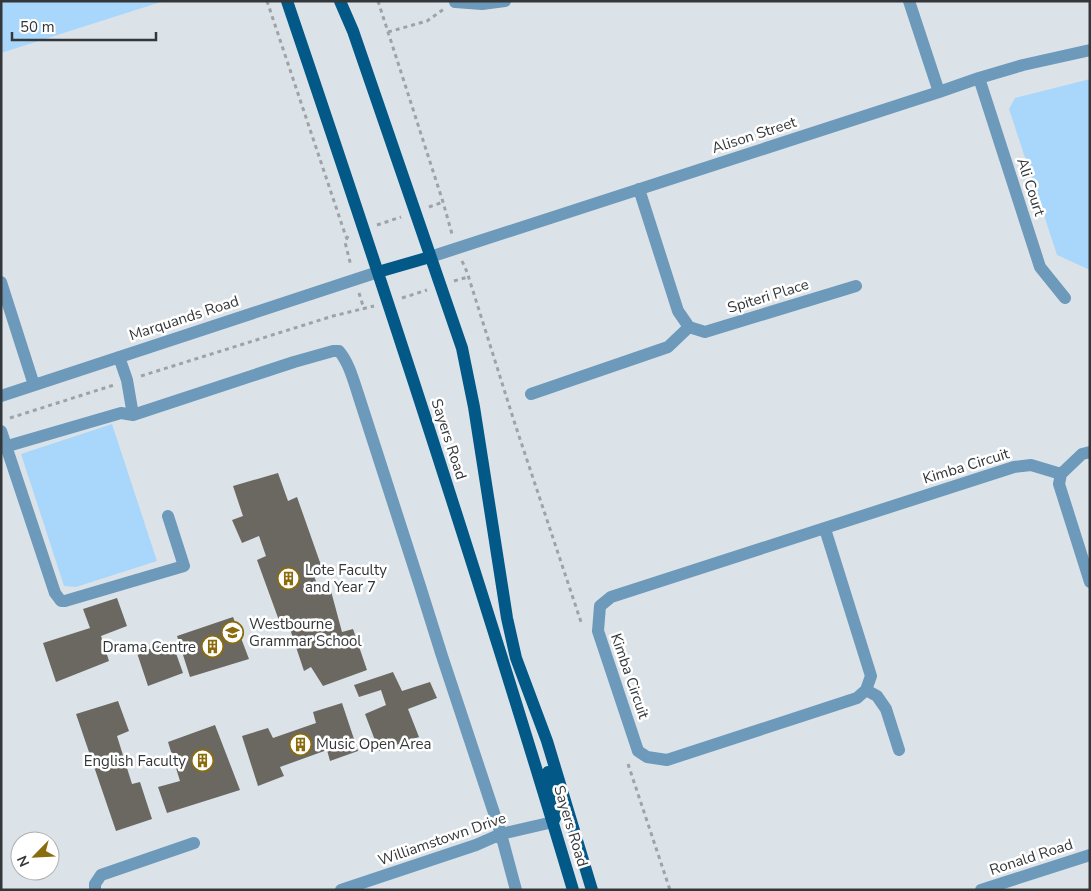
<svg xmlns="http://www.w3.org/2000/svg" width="1091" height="891" font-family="'Nunito Sans',sans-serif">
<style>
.green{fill:#a9d7fb}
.building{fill:#6b6861}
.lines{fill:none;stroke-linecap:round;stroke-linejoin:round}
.path{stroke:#9da3a7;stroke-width:3;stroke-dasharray:4 4;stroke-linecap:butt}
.minor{stroke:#6d99ba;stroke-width:12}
.major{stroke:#025887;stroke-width:12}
.labels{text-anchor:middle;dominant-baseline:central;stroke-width:5;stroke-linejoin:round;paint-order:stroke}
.street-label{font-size:15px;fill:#343739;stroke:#fff}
.poi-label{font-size:15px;fill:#343739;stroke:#fff;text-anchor:start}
</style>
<rect width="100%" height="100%" fill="#dce3e8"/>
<path class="green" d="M1,1H164L1,53Z
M1090,79V270L1057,255L1009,109L1015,98Z
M112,424L157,561L76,587L64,586L21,454Z"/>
<path class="building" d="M278,473L288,501L297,497L322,568L312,570L318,587L331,591L342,632L353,629L367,670L323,686L311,667L304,671L288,623L281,626L257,560L266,556L259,536L242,543L232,520L243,516L233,486Z
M117,598L127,626L101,636L109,661L56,682L43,643L90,628L83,609Z
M233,617L249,659L190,677L177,636Z
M172,642L183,673L148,686L137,653Z
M393,672L402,691L430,682L437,698L408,709L419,737L379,751L365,714L386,705L381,690L359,697L354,685Z
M118,701L129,731L117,736L132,784L140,782L152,819L116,831L76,714Z
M342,703L358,751L330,761L327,750L280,767L284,776L258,786L242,736L268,728L273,738L316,723L313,712Z
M215,725L240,790L167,813L158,787L180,781L168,742Z"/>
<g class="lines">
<path class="path" d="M267,1L346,237
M378,1L443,202L452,234
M388,32L427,21L444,9
M429,207L443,202
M377,225L401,217
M348,236L345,242L351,266
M462,261L467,272L514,421L582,625
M454,281L468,277
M359,293L364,309
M402,298L427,290
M141,376L333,316L374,306
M10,418L114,385
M628,764L670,890"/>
<path class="minor" d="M909,1L939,92
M455,2L482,4L505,1
M979,78L1040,267L1065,298
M639,189L678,311L689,327L705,332L856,286
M430,257L939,92L979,78L1023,65L1090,50
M1,282L34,385
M119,357L127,380L133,415
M531,394L668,347L689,327
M1,396L378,272
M1,431L55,593L61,601H65L184,566L168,516
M1,448L121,413L133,415L294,362L333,351H339C349,363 353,379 358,394L420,586L442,656L501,834L516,890
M1090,452L1082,454L1061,474L1059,484L1090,582
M825,529L871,676L866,690L857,698L667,760L647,757L638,751L598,631L600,606L611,597L1014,467L1031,465L1061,474
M866,690L877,696L886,709L899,750
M95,890V884L101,875L194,843
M341,890L476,845L501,834L553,822
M981,890L1090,855"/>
<path class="major" d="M287,1C387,296 484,592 573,890
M340,1L353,31L462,348L474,407L507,618L516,658L547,741L592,890
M378,272L430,257
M548,772L559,809L553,822"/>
</g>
<defs>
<symbol id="building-ring" viewBox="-11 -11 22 22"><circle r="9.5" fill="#fff" stroke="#8b6c0d" stroke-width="1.5"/><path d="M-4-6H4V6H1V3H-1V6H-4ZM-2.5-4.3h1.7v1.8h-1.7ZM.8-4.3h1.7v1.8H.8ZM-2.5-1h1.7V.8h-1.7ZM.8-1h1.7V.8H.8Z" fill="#8b6c0d"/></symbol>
<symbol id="school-ring" viewBox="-11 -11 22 22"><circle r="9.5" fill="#fff" stroke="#8b6c0d" stroke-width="1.5"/><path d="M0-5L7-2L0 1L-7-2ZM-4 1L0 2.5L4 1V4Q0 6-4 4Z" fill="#8b6c0d"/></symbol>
</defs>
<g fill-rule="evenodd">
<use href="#building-ring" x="276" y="566" width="25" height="25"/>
<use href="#school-ring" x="220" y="620" width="25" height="25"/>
<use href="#building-ring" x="200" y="634" width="25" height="25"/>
<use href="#building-ring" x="288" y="732" width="25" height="25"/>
<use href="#building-ring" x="190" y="748" width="25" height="25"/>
</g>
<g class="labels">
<g class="street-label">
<text transform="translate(754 135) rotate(-18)">Alison Street</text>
<text transform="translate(1031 187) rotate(72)">Ali Court</text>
<text transform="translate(768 296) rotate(-17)">Spiteri Place</text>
<text transform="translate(184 318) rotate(-18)">Marquands Road</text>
<text transform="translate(449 439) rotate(72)">Sayers Road</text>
<text transform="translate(966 466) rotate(-17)">Kimba Circuit</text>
<text transform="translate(630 676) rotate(71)">Kimba Circuit</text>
<text transform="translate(571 826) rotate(73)">Sayers Road</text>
<text transform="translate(442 839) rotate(-19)">Williamstown Drive</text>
<text transform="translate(1031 857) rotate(-18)">Ronald Road</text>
</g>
<g class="poi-label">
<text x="305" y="570">Lote Faculty<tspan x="305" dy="17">and Year 7</tspan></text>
<text x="249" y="624">Westbourne<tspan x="249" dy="17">Grammar School</tspan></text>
<text x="196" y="647" text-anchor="end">Drama Centre</text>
<text x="316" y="744">Music Open Area</text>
<text x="186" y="761" text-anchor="end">English Faculty</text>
</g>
</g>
<rect width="1091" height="891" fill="none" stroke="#343739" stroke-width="5"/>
<g transform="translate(35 856) rotate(246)"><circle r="24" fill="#ffffff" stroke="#aeafb0"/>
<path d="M0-4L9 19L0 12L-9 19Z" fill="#8b6c0d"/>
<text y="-8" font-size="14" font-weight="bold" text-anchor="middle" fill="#343739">N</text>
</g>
<path d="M12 32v8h144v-8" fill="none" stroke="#343739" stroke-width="2.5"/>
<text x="20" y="32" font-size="15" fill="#343739" stroke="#ffffff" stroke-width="4" paint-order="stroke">50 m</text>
</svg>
